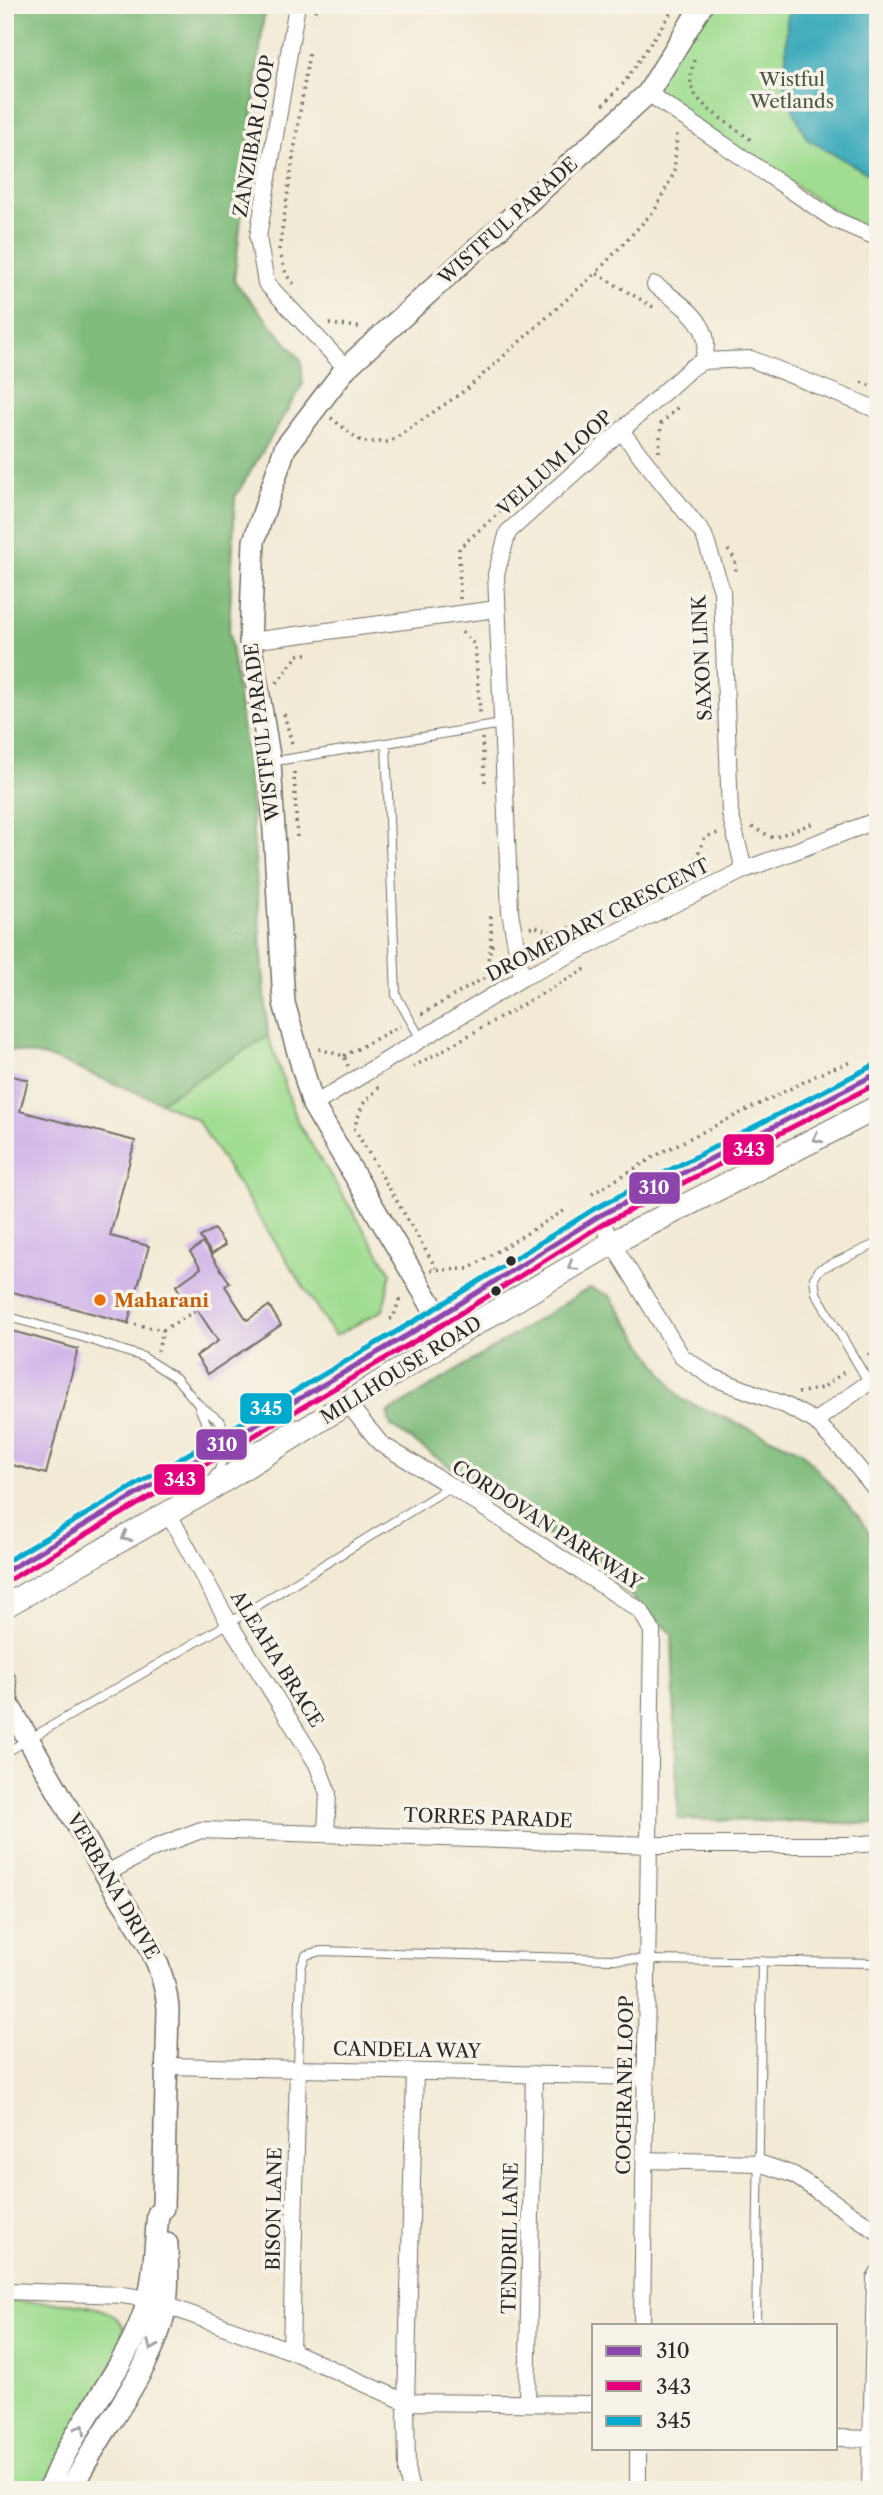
<svg xmlns="http://www.w3.org/2000/svg" width="883" height="2495" font-family="'Libre Caslon Text',serif">
<style>
.green{fill:#a0dd91;stroke:#66845e;stroke-width:2}
.forest{fill:#80bc7b;stroke:#567453;stroke-width:2}
.water{fill:#3dabbb;stroke:#346b73;stroke-width:2}
.building{fill:#ccaee9}
.lines{fill:none;stroke-linecap:round;stroke-linejoin:round}
.service-casing{stroke:#716e66;stroke-width:10}
.minor-casing{stroke:#716e66;stroke-width:18}
.tertiary-casing{stroke:#716e66;stroke-width:24}
.secondary-casing{stroke:#716e66;stroke-width:25}
.path{stroke:#716e66;stroke-width:3.5;stroke-dasharray:2 5;stroke-linecap:butt}
.service{stroke:#fff;stroke-width:8}
.minor{stroke:#fff;stroke-width:16}
.tertiary{stroke:#fff;stroke-width:21}
.secondary{stroke:#fff;stroke-width:23}
.bus-1-casing{stroke:#f7f3e8;stroke-width:10}
.bus-2-casing{stroke:#f7f3e8;stroke-width:10}
.bus-3-casing{stroke:#f7f3e8;stroke-width:10}
.bus-1{stroke:#8e44ad;stroke-width:5}
.bus-2{stroke:#e5007d;stroke-width:5}
.bus-3{stroke:#00a9ce;stroke-width:5}
.oneway{stroke:#a0a0a0}
.bus-dot{fill:#2b2b2b;stroke:#f7f3e8;stroke-width:2.5}
.food-dot{fill:#e8710a;stroke:#f7f3e8;stroke-width:2.5}
.labels{text-anchor:middle;dominant-baseline:central;stroke-width:7;stroke-linejoin:round;paint-order:stroke}
.park-label{font-size:19px;fill:#485844;stroke:#f7f3e8}
.street-label{font-size:19px;fill:#2b2b2b;stroke:#f7f3e8}
.food-label{font-size:19px;font-weight:bold;fill:#c56008;stroke:#f7f3e8;text-anchor:start}
.line-badge{stroke:#f7f3e8;stroke-width:2.5}
.badge-label{font-size:19px;text-anchor:middle;font-weight:bold;fill:#fff}
</style>
<rect width="100%" height="100%" fill="#f7f3e8"/>
<filter id="ink" filterUnits="userSpaceOnUse"><feTurbulence type="fractalNoise" baseFrequency=".0143" numOctaves="2"/><feDisplacementMap in="SourceGraphic" scale="14" xChannelSelector="R" yChannelSelector="G"/><feConvolveMatrix kernelMatrix="1 2 1 2 8 2 1 2 1" color-interpolation-filters="sRGB"/></filter>
<filter id="wash" filterUnits="userSpaceOnUse"><feTurbulence type="fractalNoise" baseFrequency=".00686" numOctaves="4" result="noise"/><feDisplacementMap in="SourceGraphic" scale="28" xChannelSelector="R" yChannelSelector="G"/><feGaussianBlur stdDeviation="1.57" result="paint"/><feColorMatrix in="noise" values="0 0 0 0 0 0 0 0 0 0 0 0 0 0 0 0 0 1.4 0 .05"/><feComposite in="paint" operator="in"/></filter>
<g filter="url(#wash)">
<rect width="100%" height="100%" fill="#f2ead5"/>
<path class="green" d="M701,5H878V238L647,92Z
M268,1036L298,1123L391,1273L383,1310L335,1336L197,1120L160,1102Z
M5,2302C35,2303 102,2297 121,2323C125,2327 125,2333 126,2338L45,2490H5Z"/>
<path class="forest" d="M5,5H265L234,281L301,360L303,384L235,497L229,632L248,766L268,1036L160,1102L51,1058L5,1049Z
M589,1288L609,1295L681,1399L801,1451L858,1516L878,1547V1824L678,1819L672,1633L615,1582L390,1425L388,1413Z"/>
<path class="water" d="M790,5H878V179L807,139L785,92L787,19Z"/>
<g id="blocks">
<path class="building" d="M5,1074L28,1080L20,1111L135,1141L110,1236L149,1246L128,1323L5,1290Z
M214,1229L225,1245L212,1254L200,1237Z
M203,1243L230,1283L225,1286L247,1320L269,1306L281,1325L208,1374L196,1356L218,1341L194,1305L190,1307L176,1286L201,1268L190,1252Z
M5,1329L78,1349L46,1474L5,1463Z"/>
</g>
</g>
<g filter="url(#ink)">
<use href="#blocks" fill-opacity="0" stroke="#716e66" stroke-width="2"/>
<g class="lines">
<defs>
<path id="service" d="M386,743L396,995L421,1039
M270,762L502,724
M5,1316L82,1337L143,1357L176,1378L198,1404L221,1422L228,1441L219,1470L214,1476
M869,1383L816,1293L814,1278L820,1269L878,1243
M199,1407C214,1444 228,1462 270,1439C282,1432 289,1423 304,1423
M5,1753L229,1623L450,1487
M298,2068L301,1967L306,1955L321,1951L649,1960L878,1963
M756,2325L762,1961"/>
<path id="minor" d="M297,5L258,237L266,283L346,368
M648,93L833,219L878,238
M655,285C673,298 706,318 706,344C706,350 704,356 703,361
M621,431L704,535L722,591L730,813L744,870
M250,641L497,609
M522,978L510,912L496,574L508,532L691,368L703,361L751,359L878,410
M313,1105L522,978L744,870L878,820
M599,1216L612,1243L682,1357L712,1377L785,1405L815,1421L849,1457L878,1492
M347,1403L381,1444L451,1486L641,1611L652,1631L642,2325
M815,1421L878,1376
M168,1513L229,1623L317,1764L328,1793L326,1833
M105,1874L154,1848L201,1830L651,1845H849L878,1843
M168,2066L644,2077
M645,2160L759,2163L794,2175L878,2232
M5,2291L122,2295L149,2299L291,2351L406,2402L594,2404
M291,2351L298,2068
M527,2402L534,2074
M836,2438L872,2439
M411,2490L407,2473L406,2402L415,2072
M638,2490V2448
M870,2490L875,2279L878,2273"/>
<path id="tertiary" d="M446,1330L313,1105L284,1003L270,762L250,641L254,541L285,448L346,368L648,93L702,5
M5,1681L8,1704C41,1760 72,1817 105,1873C132,1919 163,1953 168,2008L163,2208L158,2214C155,2241 155,2274 148,2300C129,2369 73,2423 49,2490
M71,2490C99,2430 156,2369 166,2303C169,2284 167,2263 167,2244"/>
<path id="secondary" d="M5,1572L438,1317L599,1216L878,1073
M5,1606L207,1491L451,1338L612,1243L878,1107"/>
</defs>
<use href="#service" class="service-casing"/>
<use href="#minor" class="minor-casing"/>
<use href="#tertiary" class="tertiary-casing"/>
<use href="#secondary" class="secondary-casing"/>
<path class="path" d="M315,11L321,5
M694,60C692,69 689,79 692,88C697,106 736,128 751,140
M603,105L624,83L676,5
M279,250L309,53
M281,257L286,274L296,287
M653,307L596,273L655,210L674,173L677,133
M329,324L359,327L362,325
M861,382L878,389
M331,418L362,442H390L467,389L596,273
M659,452L661,424L678,407L676,404
M728,550L735,559L736,575
M460,599L459,548L573,448
M462,632L475,645L480,713
M277,683L298,655L311,653
M284,714L293,747
M482,738L485,783
M294,772L297,838
M752,827L773,838L816,822
M530,928L534,926L556,934L691,870L705,837L718,833
M491,946V913
M422,1014L484,978L491,946L497,943
M319,1049L344,1056L348,1066
M344,1056L400,1026
M413,1067L589,967
M379,1087L363,1104L354,1128L436,1268
M592,1194L664,1151L828,1070L853,1061
M431,1270L468,1269L567,1209
M390,1319L393,1318L401,1295
M128,1323L163,1330L158,1351
M163,1330L197,1310
M868,1355L878,1348
M798,1393L822,1388L847,1370"/>
<use href="#service" class="service"/>
<use href="#minor" class="minor"/>
<use href="#tertiary" class="tertiary"/>
<use href="#secondary" class="secondary"/>
<defs>
<path id="bus-1" d="M5,1572L438,1317L599,1216L878,1073"/>
<path id="bus-2" d="M9,1580L442,1325L603,1224L878,1083"/>
<path id="bus-3" d="M5,1562L433,1310L594,1209L874,1065"/>
</defs>
<use href="#bus-1" class="bus-1-casing"/>
<use href="#bus-2" class="bus-2-casing"/>
<use href="#bus-3" class="bus-3-casing"/>
<use href="#bus-1" class="bus-1"/>
<use href="#bus-2" class="bus-2"/>
<use href="#bus-3" class="bus-3"/>
</g>
<defs><path id="oneway-chevron" d="M-2-3.5L2.5 0L-2 3.5" fill="none" stroke-width="1.6" stroke-linecap="round" stroke-linejoin="round" transform="scale(1.75)"/></defs>
<g class="oneway">
<use href="#oneway-chevron" transform="translate(817 1138) rotate(153)"/>
<use href="#oneway-chevron" transform="translate(572 1266) rotate(149)"/>
<use href="#oneway-chevron" transform="translate(126 1537) rotate(150)"/>
<use href="#oneway-chevron" transform="translate(152 2346) rotate(113)"/>
<use href="#oneway-chevron" transform="translate(81 2429) rotate(-60)"/>
</g>
</g>
<g class="bus-dot">
<circle cx="511" cy="1261" r="6"/>
<circle cx="496" cy="1291" r="6"/>
</g>
<circle class="food-dot" cx="100" cy="1300" r="7"/>
<g class="labels">
<g class="park-label">
<text x="792" y="79">Wistful<tspan x="792" dy="22">Wetlands</tspan></text>
</g>
<g class="street-label">
<text transform="translate(254 136) rotate(-80)">ZANZIBAR LOOP</text>
<text transform="translate(508 221) rotate(-42)">WISTFUL PARADE</text>
<text transform="translate(555 463) rotate(-42)">VELLUM LOOP</text>
<text transform="translate(702 658) rotate(-93)">SAXON LINK</text>
<text transform="translate(262 732) rotate(-97)">WISTFUL PARADE</text>
<text transform="translate(598 920) rotate(-27)">DROMEDARY CRESCENT</text>
<text transform="translate(401 1370) rotate(-32)">MILLHOUSE ROAD</text>
<text transform="translate(547 1525) rotate(33)">CORDOVAN PARKWAY</text>
<text transform="translate(277 1659) rotate(58)">ALEAHA BRACE</text>
<text transform="translate(488 1818) rotate(2)">TORRES PARADE</text>
<text transform="translate(113 1886) rotate(60)">VERBANA DRIVE</text>
<text transform="translate(407 2050) rotate(1)">CANDELA WAY</text>
<text transform="translate(625 2085) rotate(-89)">COCHRANE LOOP</text>
<text transform="translate(274 2209) rotate(-89)">BISON LANE</text>
<text transform="translate(510 2238) rotate(-89)">TENDRIL LANE</text>
</g>
<g class="food-label">
<text x="114" y="1300">Maharani</text>
</g>
</g>
<g class="line-badge">
<rect x="722" y="1133" width="53" height="33" rx="7" fill="#e5007d"/>
<rect x="628" y="1171" width="53" height="34" rx="7" fill="#8e44ad"/>
<rect x="239" y="1392" width="54" height="33" rx="7" fill="#00a9ce"/>
<rect x="195" y="1428" width="53" height="33" rx="7" fill="#8e44ad"/>
<rect x="153" y="1463" width="53" height="33" rx="7" fill="#e5007d"/>
</g>
<g class="badge-label">
<text x="749" y="1156">343</text>
<text x="654" y="1194">310</text>
<text x="266" y="1415">345</text>
<text x="222" y="1451">310</text>
<text x="180" y="1486">343</text>
</g>
<rect width="883" height="2495" fill="none" stroke="#f7f3e8" stroke-width="28"/>
<rect x="592" y="2324" width="245" height="126" fill="#f7f3e8" stroke="#a5a39c" stroke-width="2"/>
<rect x="606" y="2346" width="35" height="10" fill="#8e44ad" stroke="#a5a39c" stroke-width="2"/>
<text x="656" y="2358" font-size="21" fill="#2b2b2b">310</text>
<rect x="606" y="2381" width="35" height="10" fill="#e5007d" stroke="#a5a39c" stroke-width="2"/>
<text x="656" y="2394" font-size="21" fill="#2b2b2b">343</text>
<rect x="606" y="2416" width="35" height="10" fill="#00a9ce" stroke="#a5a39c" stroke-width="2"/>
<text x="656" y="2428" font-size="21" fill="#2b2b2b">345</text>
</svg>
